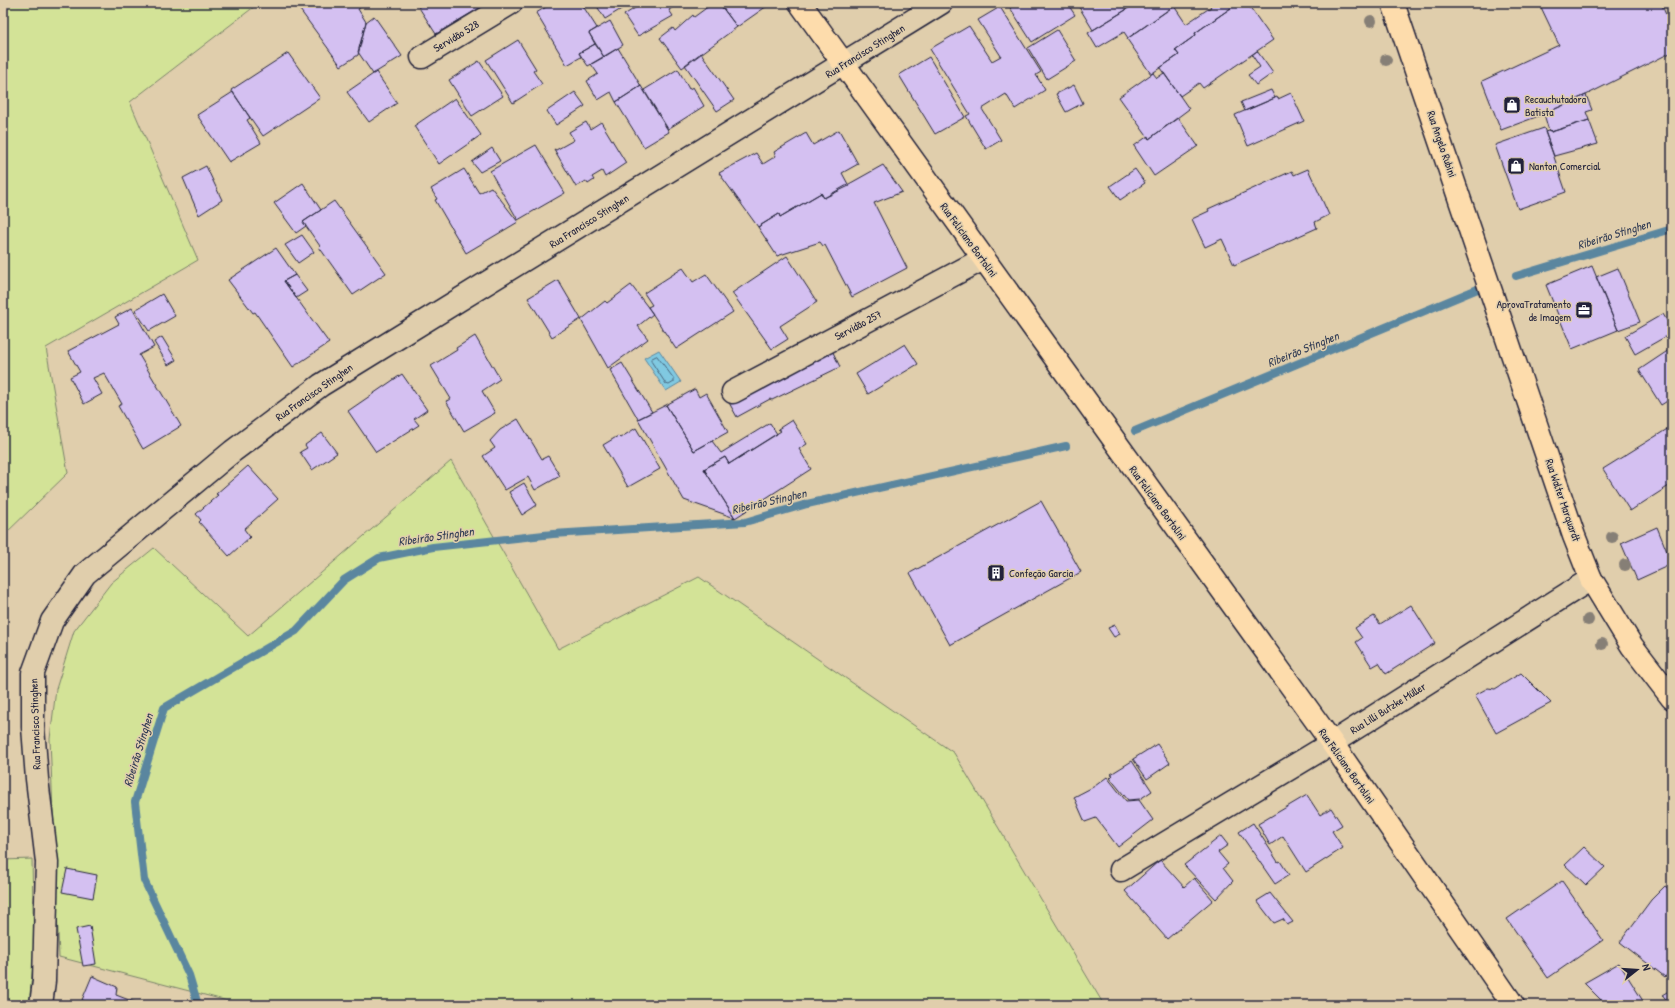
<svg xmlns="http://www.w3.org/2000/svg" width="1675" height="1008" font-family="'Patrick Hand',sans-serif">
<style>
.green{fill:#d3e397;stroke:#7a8269}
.water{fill:#80c9e1;stroke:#5a869f}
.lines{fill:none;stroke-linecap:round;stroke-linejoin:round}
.shore{stroke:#48657d;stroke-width:1}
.stream{stroke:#5a869f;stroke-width:8}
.building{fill:#d4c0f1;stroke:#22223b}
.minor-casing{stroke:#22223b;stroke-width:25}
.tertiary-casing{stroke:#22223b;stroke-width:25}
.primary-casing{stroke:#22223b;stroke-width:25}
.minor{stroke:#e0ceac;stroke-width:22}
.tertiary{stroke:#e0ceac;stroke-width:22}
.primary{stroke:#fddcac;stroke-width:22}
.tree{fill:#867f76}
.labels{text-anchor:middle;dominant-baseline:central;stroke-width:3;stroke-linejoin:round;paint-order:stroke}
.street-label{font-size:11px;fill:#22223b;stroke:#e0ceac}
.poi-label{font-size:11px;fill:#22223b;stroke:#e0ceac;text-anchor:start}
.water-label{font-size:12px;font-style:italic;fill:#303b54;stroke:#e0ceac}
</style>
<rect width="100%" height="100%" fill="#e0ceac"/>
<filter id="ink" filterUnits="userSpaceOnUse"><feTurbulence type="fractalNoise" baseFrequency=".025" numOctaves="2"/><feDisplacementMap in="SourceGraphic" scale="8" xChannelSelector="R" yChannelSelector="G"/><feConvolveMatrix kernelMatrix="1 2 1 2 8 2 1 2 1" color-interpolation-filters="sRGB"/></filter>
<g filter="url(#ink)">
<path class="green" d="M3,3H259L130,102L198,260L46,348L68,473L3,536Z
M451,461L558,649L699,577L954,753L1104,1005H243L59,957L50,739L56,689L74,631L111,583L154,548L248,636Z
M32,859L34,954L29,1005H3V860Z"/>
<path class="water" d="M659,350L681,382L666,391L644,358Z"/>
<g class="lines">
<path class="shore" d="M657,356L674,379V382L669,385L666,384L651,361V359Z"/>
<path class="stream" d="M1516,276L1672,229
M1135,431L1480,288
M198,1005L189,975L144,880L135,802L164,708L296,631L344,580L379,558L433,547L553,534L745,522L807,504L1066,446"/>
</g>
<path class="building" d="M295,3H368L358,9L366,22L358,55L341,66Z
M416,3L449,4L488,3L436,34Z
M553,3H581L597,28L589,33L595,44L579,53L581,57L567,65L536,13Z
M595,3H631L605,19Z
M643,3H679L669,10L673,16L638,36L624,15Z
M713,3H719L737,27L682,68L660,38L673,28L675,31L693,15L694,17Z
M719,3H765L767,6L737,27Z
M1007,3H1067L1075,15L1032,42Z
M1086,3H1123L1126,10L1093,30L1079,7Z
M1137,3H1178L1128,38L1124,32L1097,48L1088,33Z
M1208,3H1238L1195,33L1196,35L1175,50L1179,55L1151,74L1127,39L1174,6L1186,24L1211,7Z
M1238,3H1247L1273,40L1203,88L1199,83L1180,96L1160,68L1179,55L1175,50L1196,35L1195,33Z
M1539,3H1661L1672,29V52L1586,95L1544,114L1501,130L1482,81L1559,45Z
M1000,7L1041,72L1036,75L1045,90L1015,109L1006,94L982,109L1001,140L986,149L966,116L970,114L930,49L969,26L992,61L1001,56L978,20Z
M374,16L402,56L373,74L358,52L366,22Z
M610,21L623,45L604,57L589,33Z
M1057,30L1076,61L1047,79L1028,48Z
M518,40L536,69L533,71L542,84L513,103L486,60Z
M595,44L604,57L588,66L579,53Z
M618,48L641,86L616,102L611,92L598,100L587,81L598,74L591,64Z
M1257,51L1273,73L1256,85L1248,75L1260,67L1252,55Z
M288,53L320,98L263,136L231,90Z
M701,53L734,100L717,111L685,65Z
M929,57L965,117L935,134L899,75Z
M479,61L503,96L472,116L449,80Z
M678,69L689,89L693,87L704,106L668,129L644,90Z
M376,72L397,103L369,122L347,92Z
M1153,73L1157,78L1164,73L1189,109L1149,139L1119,97Z
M1074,85L1083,103L1066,112L1056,94Z
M641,86L669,132L644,147L616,102Z
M1271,90L1275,98L1245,111L1241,102Z
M233,92L250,118L247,120L261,143L229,162L197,115Z
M575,92L585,106L556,125L547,111Z
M1291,93L1304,121L1248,146L1235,115L1277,97L1278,99Z
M1586,95L1592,110L1586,112L1589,120L1551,132V130L1549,131L1544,114Z
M455,98L481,135L439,164L414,126Z
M1178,118L1198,146L1154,176L1134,146L1148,136L1149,139Z
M1589,120L1598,144L1554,156L1545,132L1551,130V132Z
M586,122L590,129L601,122L626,163L605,177L602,171L592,177L594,180L588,184L586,181L576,187L554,149L556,150L574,140L569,132Z
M1544,128L1566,192L1518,209L1495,145Z
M839,130L858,164L842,173L849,186L824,198L821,193L780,217L779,214L758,227L719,173L756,153L763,164L776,156L774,152L806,133L813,145Z
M536,145L565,193L518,220L490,171Z
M492,148L500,161L480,172L472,162Z
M883,165L902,192L874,203L907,268L852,297L825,245L823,246L820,242L777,256L758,227L779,214L780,217L821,193L824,198Z
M206,166L222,200L199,215L183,178Z
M464,169L479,193L491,187L518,222L466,253L435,200L437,199L431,189Z
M1135,169L1145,183L1120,200L1110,186Z
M1308,169L1329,215L1315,222L1317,228L1234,265L1222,239L1205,247L1192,219L1209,211L1208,209L1292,171L1294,175Z
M303,183L321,210L303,222L306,226L296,233L274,203Z
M334,201L386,273L353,295L319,247L320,246L303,222Z
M302,235L314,252L298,263L285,245Z
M276,248L295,275L284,281L329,343L293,367L255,312L253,313L228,280Z
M787,256L817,302L780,326L788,339L772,349L732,293Z
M1592,266L1618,330L1572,349L1546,285Z
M683,268L693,282L706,274L733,312L676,349L648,307L652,305L644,293Z
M1618,268L1640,322L1618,330L1596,277Z
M295,275L307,291L296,298L284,281Z
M558,280L581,319L552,337L528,298Z
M631,285L653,314L638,326L648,339L608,368L581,320L605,301L607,303Z
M162,294L175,316L149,331L135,310Z
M132,308L154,347L139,355L181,426L143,449L118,406L122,404L104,373L93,378L102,394L84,404L70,377L80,372L68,351L119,324L115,317Z
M1663,314L1672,329V333L1635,354L1625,336Z
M475,336L500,379L482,391L495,413L464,431L446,401L451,399L431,366L457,350L456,348Z
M162,337L176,360L168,365L154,342Z
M905,344L918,364L868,394L856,374Z
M831,348L840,367L772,400L770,399L737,417L727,399Z
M1672,348V398L1661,405L1639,370Z
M622,363L652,412L638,419L610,370Z
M402,374L427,410L414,419L419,425L376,452L348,411Z
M695,389L699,397L706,393L728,432L694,451L666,405Z
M666,405L694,451L712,441L721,453L770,423L777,434L729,464L725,457L704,469L735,518L684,500L638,419Z
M518,419L542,459L548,456L560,476L535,490L528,477L505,490L483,456L495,448L490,441L500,430Z
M792,420L807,444L799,449L811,469L735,518L704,469L725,457L729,464L781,431L778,429Z
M636,428L660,469L628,487L603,445L618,436L620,438Z
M1669,428L1672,433V484L1630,511L1603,469Z
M322,433L337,453L312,470L300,452L307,448L305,445Z
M248,466L278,499L244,529L250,537L229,556L199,522L201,520L196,514L218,495L216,494Z
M524,483L537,505L522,515L509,492Z
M1041,501L1081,572L950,645L910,573Z
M1657,527L1672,564L1637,580L1621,543Z
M1411,605L1435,643L1386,674L1379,663L1372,667L1356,642L1362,638L1355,628L1374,616L1380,624Z
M1115,625L1120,634L1114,637L1108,628Z
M1521,673L1551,703L1496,733L1475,695L1488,688L1495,689Z
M1157,744L1170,763L1147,779L1133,759Z
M1132,761L1152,791L1140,799L1128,800L1110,778L1113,775L1111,774Z
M1107,777L1126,801L1139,800L1153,820L1118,847L1096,818L1085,822L1074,797L1095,786Z
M1307,795L1320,815L1331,808L1342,825L1332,831L1343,848L1306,872L1283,836L1270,845L1258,824Z
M1253,823L1278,862L1280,861L1289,875L1275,884L1239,832Z
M1221,836L1228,845L1218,852L1228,864L1223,868L1233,881L1216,899L1184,865Z
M1584,847L1605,867L1586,885L1565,865Z
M1160,860L1184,887L1194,878L1213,900L1167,939L1125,891Z
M67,869L97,875L93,898L62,892Z
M1562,881L1603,940L1548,978L1507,919Z
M1665,886L1672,891V969L1665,977L1620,942L1651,900Z
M1270,893L1293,922L1287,925L1283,919L1274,923L1257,901Z
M90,926L96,964L83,966L76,929Z
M1619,963L1643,1001L1636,1005H1606L1584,983Z
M92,976L117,987L116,995L142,1005H92L82,1000Z
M1672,989V1005H1669L1662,995Z"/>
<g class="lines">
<defs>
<path id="minor" d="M422,57L511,3
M733,392L983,259
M1121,870L1332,743
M41,1005L44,981L47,862L37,779L33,727V673L52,621L85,574L233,451L321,385L941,3"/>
<path id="tertiary" d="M1332,743L1591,579"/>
<path id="primary" d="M800,3L1332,743L1513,1005
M1393,3L1574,536L1591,579L1632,646L1672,698"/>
</defs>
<use href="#minor" class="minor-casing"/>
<use href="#tertiary" class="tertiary-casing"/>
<use href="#primary" class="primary-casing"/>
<use href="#minor" class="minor"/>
<use href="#tertiary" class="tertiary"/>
<use href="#primary" class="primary"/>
</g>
<g class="tree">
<circle cx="1371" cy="21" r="6"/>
<circle cx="1386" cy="60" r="6"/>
<circle cx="1612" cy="537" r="6"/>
<circle cx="1625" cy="565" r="6"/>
<circle cx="1588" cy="620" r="6"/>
<circle cx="1602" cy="644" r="6"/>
</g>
</g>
<defs>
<symbol id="shop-square" viewBox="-11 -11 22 22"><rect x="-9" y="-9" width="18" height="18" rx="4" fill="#22223b" stroke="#e0ceac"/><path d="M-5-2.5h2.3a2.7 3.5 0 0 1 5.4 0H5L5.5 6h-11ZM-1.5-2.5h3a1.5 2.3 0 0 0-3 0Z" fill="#fff"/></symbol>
<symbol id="office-square" viewBox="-11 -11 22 22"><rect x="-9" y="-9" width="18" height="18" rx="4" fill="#22223b" stroke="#e0ceac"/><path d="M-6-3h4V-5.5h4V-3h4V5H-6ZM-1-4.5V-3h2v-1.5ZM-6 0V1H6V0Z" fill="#fff"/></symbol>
<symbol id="building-square" viewBox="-11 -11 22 22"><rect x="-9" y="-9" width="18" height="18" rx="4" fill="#22223b" stroke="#e0ceac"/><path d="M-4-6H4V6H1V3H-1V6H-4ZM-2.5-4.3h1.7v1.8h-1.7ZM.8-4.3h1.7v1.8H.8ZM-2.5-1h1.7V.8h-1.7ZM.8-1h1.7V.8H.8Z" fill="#fff"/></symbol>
</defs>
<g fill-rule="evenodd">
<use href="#shop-square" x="1502" y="95" width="20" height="20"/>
<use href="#shop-square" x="1506" y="156" width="20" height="20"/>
<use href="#office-square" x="1574" y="300" width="20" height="20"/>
<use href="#building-square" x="986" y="563" width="20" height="20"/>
</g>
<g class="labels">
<g class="street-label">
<text transform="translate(456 36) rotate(-31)">Servidão 528</text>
<text transform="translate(865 51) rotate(-32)">Rua Francisco Stinghen</text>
<text transform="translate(1442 144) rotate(71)">Rua Angelo Rubini</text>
<text transform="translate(589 221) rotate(-32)">Rua Francisco Stinghen</text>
<text transform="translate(969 240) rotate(54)">Rua Feliciano Bortolini</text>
<text transform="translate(858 325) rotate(-28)">Servidão 257</text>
<text transform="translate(314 392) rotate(-35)">Rua Francisco Stinghen</text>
<text transform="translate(1563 500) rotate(71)">Rua Walter Marquardt</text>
<text transform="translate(1158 503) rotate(54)">Rua Feliciano Bortolini</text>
<text transform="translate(1388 708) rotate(-32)">Rua Lilli Butzke Müller</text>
<text transform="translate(35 724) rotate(-92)">Rua Francisco Stinghen</text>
<text transform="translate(1347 766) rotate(55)">Rua Feliciano Bortolini</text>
</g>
<g class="poi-label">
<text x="1525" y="99">Recauchutadora<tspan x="1525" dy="13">Batista</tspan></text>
<text x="1529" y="166">Nanton Comercial</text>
<text x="1571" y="304" text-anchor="end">AprovaTratamento<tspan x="1571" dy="13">de Imagem</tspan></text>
<text x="1009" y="573">Confeção Garcia</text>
</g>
<g class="water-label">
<text transform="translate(1614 234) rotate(-17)">Ribeirão Stinghen</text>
<text transform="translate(1303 349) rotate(-22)">Ribeirão Stinghen</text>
<text transform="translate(769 501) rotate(-13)">Ribeirão Stinghen</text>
<text transform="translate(436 536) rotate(-8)">Ribeirão Stinghen</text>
<text transform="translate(138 750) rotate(-73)">Ribeirão Stinghen</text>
</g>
</g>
<rect width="1675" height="1008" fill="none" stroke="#e0ceac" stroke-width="16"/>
<rect x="8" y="8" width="1659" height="992" fill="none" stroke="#22223b" stroke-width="1.5" filter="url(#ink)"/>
<g transform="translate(1637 970) rotate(73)" stroke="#e0ceac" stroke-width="3" paint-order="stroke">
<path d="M0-3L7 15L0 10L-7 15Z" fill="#22223b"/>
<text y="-6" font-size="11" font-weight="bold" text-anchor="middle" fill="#22223b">N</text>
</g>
</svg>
